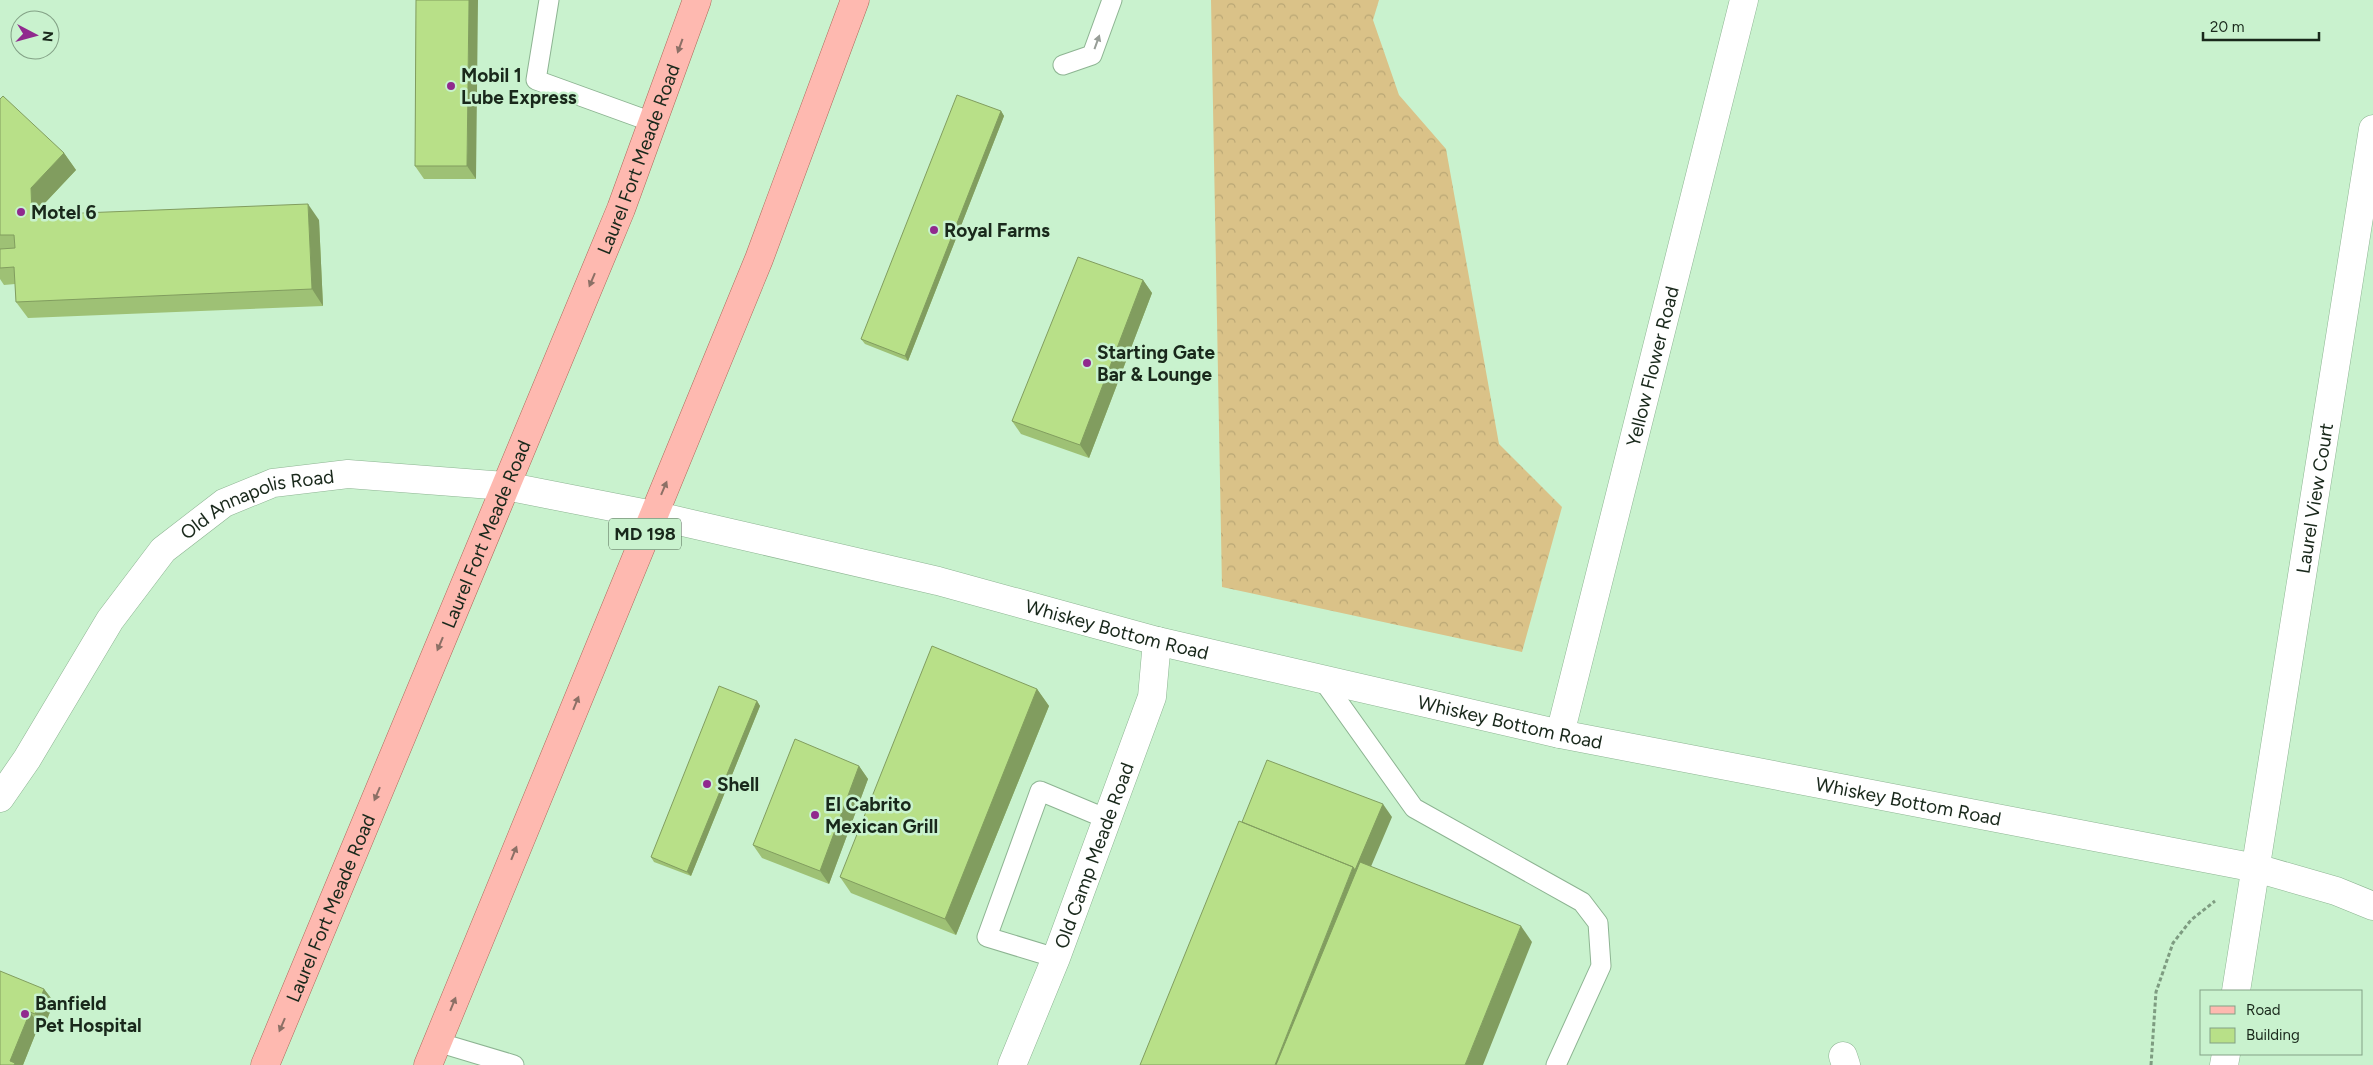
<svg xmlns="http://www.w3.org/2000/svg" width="2373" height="1065" font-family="Figtree,sans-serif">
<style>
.forest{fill:url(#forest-crowns)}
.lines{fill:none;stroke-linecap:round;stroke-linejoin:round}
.lane-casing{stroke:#8db492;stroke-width:21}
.street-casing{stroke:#8db492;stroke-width:29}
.secondary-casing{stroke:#8db492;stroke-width:29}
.primary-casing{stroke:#ad6859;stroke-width:29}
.path{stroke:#7e9c81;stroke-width:3;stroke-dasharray:4 2.5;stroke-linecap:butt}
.lane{stroke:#fff;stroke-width:19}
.street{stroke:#fff;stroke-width:28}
.secondary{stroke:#fff;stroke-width:28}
.primary{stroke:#feb9b0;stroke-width:28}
.wall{fill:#9ec175}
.shaded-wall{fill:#819d5f}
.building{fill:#b8e088;stroke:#819d5f}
.oneway{fill:#989e98}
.oneway2{fill:#8c7066}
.poi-dot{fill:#90298e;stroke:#c9f2ce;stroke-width:2}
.labels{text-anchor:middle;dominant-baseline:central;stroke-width:5;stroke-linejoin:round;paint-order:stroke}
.shield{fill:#c9f2ce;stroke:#4e6551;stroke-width:1}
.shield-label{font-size:18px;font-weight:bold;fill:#19281b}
.poi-label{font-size:19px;font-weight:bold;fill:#19281b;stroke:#c9f2ce;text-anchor:start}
.street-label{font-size:19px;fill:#19281b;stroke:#c9f2ce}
</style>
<defs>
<pattern id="forest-crowns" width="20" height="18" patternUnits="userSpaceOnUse" patternTransform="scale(1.25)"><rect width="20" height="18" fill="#dac288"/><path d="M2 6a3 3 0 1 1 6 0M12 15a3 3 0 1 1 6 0" fill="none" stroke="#baa775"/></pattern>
</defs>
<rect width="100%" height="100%" fill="#c9f2ce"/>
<path class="forest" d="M1211,0H1379L1373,20L1399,95L1446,149L1499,444L1562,507L1522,652L1222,587Z"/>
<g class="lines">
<defs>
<path id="lane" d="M549,0L536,80L652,122
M1063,65L1092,55L1112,0
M1322,679L1414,808L1582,902L1598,923L1601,966L1556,1065
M1056,958L987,937L1040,791L1107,819
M437,1042L514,1065"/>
<g id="street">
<path id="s1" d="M1560,734L1744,0"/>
<path id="s2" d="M0,798L27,759L110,620L163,550L224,503L273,483L348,474L505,486L653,515"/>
<path id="s3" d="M2236,991L2373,129"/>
<path d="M1843,1056L1846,1065"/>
<path id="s4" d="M1012,1065L1056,958L1152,697L1157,641"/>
<path d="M2224,1065L2226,1054"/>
</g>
<g id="secondary">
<path id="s5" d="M653,515L938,581L1157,641L1560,734L2256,868L2336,891L2373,906"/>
</g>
<g id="primary">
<path id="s6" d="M265,1065L621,209L697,0"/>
<path d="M428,1065L759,259L855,0"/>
</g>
</defs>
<use href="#lane" class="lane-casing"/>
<use href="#street" class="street-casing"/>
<use href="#secondary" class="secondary-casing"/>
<use href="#primary" class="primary-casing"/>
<path class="path" d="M2151,1065L2156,992L2173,943L2191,920L2215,901"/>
<use href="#lane" class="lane"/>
<use href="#street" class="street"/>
<use href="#secondary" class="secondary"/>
<use href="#primary" class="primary"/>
</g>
<path class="wall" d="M416,0L476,179H424L415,166Z
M0,99L64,153L76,170L43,205V215L319,220L323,306L28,318L16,302L15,284L4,285L0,279Z
M1001,111L1004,116L908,361L865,344L861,339Z
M1143,280L1152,293L1089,458L1021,434L1012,421Z
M1037,689L1049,706L956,935L851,893L840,877Z
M757,701L760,706L691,876L654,862L651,857Z
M859,766L868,779L829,884L762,858L753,845Z
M44,989L54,1002L44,1027L39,1025L23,1065H0Z"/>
<path class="shaded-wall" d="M469,0H478L476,179L467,166Z
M1001,111L1004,116L908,361L905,356Z
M64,153L76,170L43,205L44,232L32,215L31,188Z
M308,204L319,220L323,306L312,289Z
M1143,280L1152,293L1089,458L1080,445Z
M1037,689L1049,706L956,935L945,919Z
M757,701L760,706L691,876L687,872Z
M859,766L868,779L829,884L820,871Z
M1383,804L1392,817L1364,883L1293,1065H1275L1353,867Z
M1521,926L1532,942L1483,1065H1465Z
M44,989L54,1002L44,1027L35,1014Z
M30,1012L39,1025L23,1065H13L10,1061Z"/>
<path class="building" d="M416,0H469L467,166H415Z
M957,95L1001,111L905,356L861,339Z
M3,96L64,153L31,188L32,215L308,204L312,289L16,302L14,267L0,268V249L15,248L14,235H0V99Z
M1078,257L1143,280L1080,445L1012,421Z
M932,646L1037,689L945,919L840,877Z
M719,686L757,701L687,872L651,857Z
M795,739L859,766L820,871L753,845Z
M1267,760L1383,804L1355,870L1353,867L1242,822Z
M1239,821L1353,867L1275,1065H1140Z
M1360,862L1521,926L1465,1065H1276Z
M0,971L44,989L35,1014L30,1012L10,1061L15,1063L14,1065H0Z"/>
<defs><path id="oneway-solid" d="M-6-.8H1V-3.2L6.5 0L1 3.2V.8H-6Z" transform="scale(1.25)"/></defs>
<use class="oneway" href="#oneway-solid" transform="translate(1097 42) rotate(-70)"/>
<g class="oneway2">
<use href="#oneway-solid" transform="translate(680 46) rotate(110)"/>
<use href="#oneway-solid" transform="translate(592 280) rotate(113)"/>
<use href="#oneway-solid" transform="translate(664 488) rotate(-67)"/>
<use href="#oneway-solid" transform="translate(440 644) rotate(113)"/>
<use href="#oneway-solid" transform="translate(576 703) rotate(-68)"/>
<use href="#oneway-solid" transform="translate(377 794) rotate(113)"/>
<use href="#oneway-solid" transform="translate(514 853) rotate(-68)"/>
<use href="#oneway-solid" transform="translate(453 1004) rotate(-68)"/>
<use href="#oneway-solid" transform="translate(282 1025) rotate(113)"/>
</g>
<g class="poi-dot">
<circle cx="451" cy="86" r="5"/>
<circle cx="21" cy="212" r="5"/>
<circle cx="934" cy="230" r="5"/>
<circle cx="1087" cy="363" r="5"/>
<circle cx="707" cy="784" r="5"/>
<circle cx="815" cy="815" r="5"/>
<circle cx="25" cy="1014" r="5"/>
</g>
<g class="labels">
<rect class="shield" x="609" y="518.5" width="72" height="31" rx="4"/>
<g class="shield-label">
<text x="645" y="534">MD 198</text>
</g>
<g class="poi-label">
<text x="461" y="75">Mobil 1<tspan x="461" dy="22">Lube Express</tspan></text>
<text x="31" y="212">Motel 6</text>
<text x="944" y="230">Royal Farms</text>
<text x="1097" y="352">Starting Gate<tspan x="1097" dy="22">Bar &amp; Lounge</tspan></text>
<text x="717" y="784">Shell</text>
<text x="825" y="804">El Cabrito<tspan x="825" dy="22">Mexican Grill</tspan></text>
<text x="35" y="1003">Banfield<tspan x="35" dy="22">Pet Hospital</tspan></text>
</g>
<g class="street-label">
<text stroke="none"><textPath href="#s6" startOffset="980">Laurel Fort Meade Road</textPath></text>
<text stroke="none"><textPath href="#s1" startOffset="379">Yellow Flower Road</textPath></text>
<text stroke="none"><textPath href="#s3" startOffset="499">Laurel View Court</textPath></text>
<text stroke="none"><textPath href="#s2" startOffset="405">Old Annapolis Road</textPath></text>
<text stroke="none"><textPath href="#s6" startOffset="575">Laurel Fort Meade Road</textPath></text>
<text stroke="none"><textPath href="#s5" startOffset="478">Whiskey Bottom Road</textPath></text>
<text stroke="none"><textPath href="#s5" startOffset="882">Whiskey Bottom Road</textPath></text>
<text stroke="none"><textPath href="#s5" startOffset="1288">Whiskey Bottom Road</textPath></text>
<text stroke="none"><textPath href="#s4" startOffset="225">Old Camp Meade Road</textPath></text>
<text stroke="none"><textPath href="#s6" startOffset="170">Laurel Fort Meade Road</textPath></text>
</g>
</g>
<rect x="2200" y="990" width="162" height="65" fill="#c9f2ce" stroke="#83a186"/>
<rect x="2210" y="1006" width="25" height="8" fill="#feb9b0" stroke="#83a186"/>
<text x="2246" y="1015" font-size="15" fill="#19281b">Road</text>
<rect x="2210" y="1028" width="25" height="15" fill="#b8e088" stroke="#83a186"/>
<text x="2246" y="1040" font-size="15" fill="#19281b">Building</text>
<g transform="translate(35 35) rotate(96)"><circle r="24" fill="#c9f2ce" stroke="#83a186"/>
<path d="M0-4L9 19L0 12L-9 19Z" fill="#90298e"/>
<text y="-8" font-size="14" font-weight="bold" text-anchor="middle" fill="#19281b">N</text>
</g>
<path d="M2203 32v8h116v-8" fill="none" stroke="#19281b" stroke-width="2.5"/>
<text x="2210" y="32" font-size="15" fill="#19281b" stroke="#c9f2ce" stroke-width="4" paint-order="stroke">20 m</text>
</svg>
